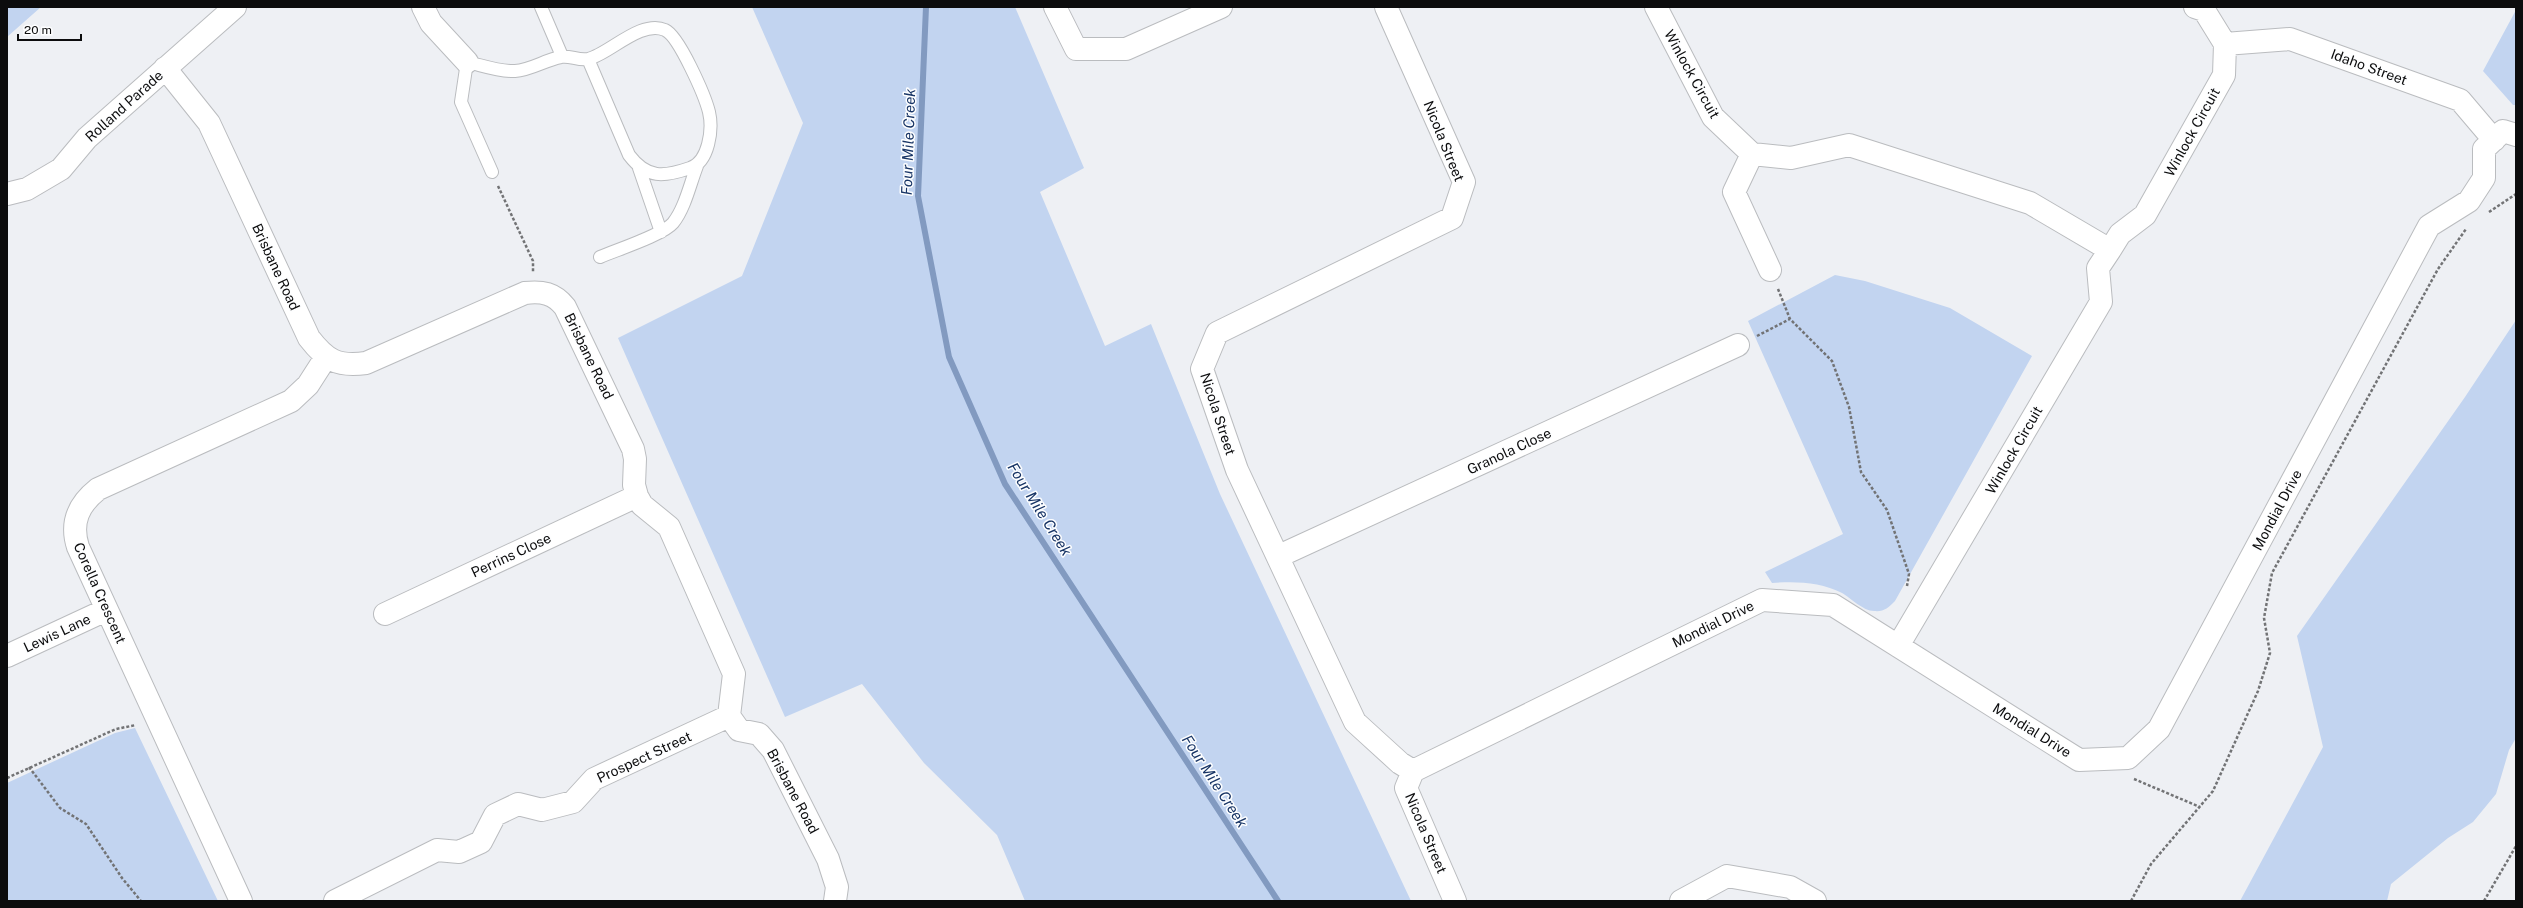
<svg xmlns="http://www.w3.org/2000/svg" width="2523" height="908" font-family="'Public Sans',sans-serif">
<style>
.green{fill:#c2d4f0}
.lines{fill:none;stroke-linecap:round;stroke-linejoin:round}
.stream{stroke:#829ac0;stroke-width:6}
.lane-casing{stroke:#babcbf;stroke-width:14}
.street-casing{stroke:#babcbf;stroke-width:24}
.path{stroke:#727375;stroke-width:2.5;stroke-dasharray:3 2;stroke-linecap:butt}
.lane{stroke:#fff;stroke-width:12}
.street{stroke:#fff;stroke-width:22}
.labels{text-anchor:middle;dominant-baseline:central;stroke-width:3;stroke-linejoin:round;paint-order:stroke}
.street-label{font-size:14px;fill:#0c0c0d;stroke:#fdfeff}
.water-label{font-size:15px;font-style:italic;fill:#183566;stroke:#fdfeff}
</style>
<rect width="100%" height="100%" fill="#eef0f4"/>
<path class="green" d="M7,7H41L7,37Z
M752,7H1015L1084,168L1040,192L1105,346L1151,324L1220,494L1411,901H1025L997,835L924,763L862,684L785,717L618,338L742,276L803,123Z
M2516,10V105H2513L2483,71Z
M1835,275L1865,281L1950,308L2032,356L1895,601C1888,608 1884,612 1874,611C1863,611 1851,598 1842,593C1821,582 1795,581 1772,583L1765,572L1843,534L1748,321Z
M2516,320V738L2509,750L2496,794L2473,822L2448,838L2391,884L2387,901H2240L2323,747L2297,636L2465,397Z
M135,728L218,901H8L7,783L115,733Z"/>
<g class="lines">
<path class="stream" d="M926,7L918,196L949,357L1005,484L1278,901"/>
<defs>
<path id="lane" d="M541,7L562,56
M639,168L661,232
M492,172L461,102L467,62C481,65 500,72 515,71C531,70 545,60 561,57C569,55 579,61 588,59C608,55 641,19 665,30C679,36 705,96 709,112C713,129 709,162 690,168C664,177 647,179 629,155L588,59
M600,257C616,250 663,235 673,223C685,208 690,184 697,166"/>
<path id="street" d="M423,7L431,23L467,62
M1055,7L1076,49H1126L1221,7
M1386,7L1464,182L1452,218L1217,333L1202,369L1237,470L1355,722L1400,763L1413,771L1406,788L1455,901
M1656,7L1713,117L1752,154L1791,158L1849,145L2030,203L2110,250L2098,268L2101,302L1898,646
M2225,44L2290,39L2460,100L2494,140
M165,68L209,123L309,338C326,360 337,367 366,363L525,293C542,291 554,293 565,307L633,449L635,459L634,485L637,496L642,505L669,527L734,674L729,716L739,730L759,734L773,750L828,859L837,887L835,901
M1752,154L1734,192L1770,270
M7,194L27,189L61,169L87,138L235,7
M2110,250L2120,234L2145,215L2224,75L2225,44L2204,10L2195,7
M1279,556L1738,345
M385,614L637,496
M7,656L106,610
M1413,771L1762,600L1833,605L2079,760L2128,758L2159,729L2429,226L2469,201L2484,178V149L2503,131L2516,135
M241,901L78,547C70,522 79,504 98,489L291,401L308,385L326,357
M335,901L437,850L459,852L481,842L495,815L518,804L542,810L573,802L594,779L729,716
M1681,901L1727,876L1790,887L1815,901"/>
</defs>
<use href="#lane" class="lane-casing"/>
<use href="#street" class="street-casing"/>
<path class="path" d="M498,186L533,261V272
M2489,212L2516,194
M1778,289L1790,319L1832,361L1849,407L1861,472L1887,510L1909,574L1907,586
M1757,336L1790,319
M29,767L60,808L86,824L122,878L141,901
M7,778L116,729L136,725
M2134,779L2200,807
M2131,901L2151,864L2213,791L2258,691L2270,653L2264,618L2272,573L2438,269L2466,229
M2484,901L2516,846"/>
<use href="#lane" class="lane"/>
<use href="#street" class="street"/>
</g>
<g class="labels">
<g class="street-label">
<text transform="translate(2369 67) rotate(20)">Idaho Street</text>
<text transform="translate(1692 74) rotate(61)">Winlock Circuit</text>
<text transform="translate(124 106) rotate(-42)">Rolland Parade</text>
<text transform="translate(2192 132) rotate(-61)">Winlock Circuit</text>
<text transform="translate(1444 141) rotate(68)">Nicola Street</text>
<text transform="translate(276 267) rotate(65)">Brisbane Road</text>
<text transform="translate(589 356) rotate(64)">Brisbane Road</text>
<text transform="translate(1218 414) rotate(72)">Nicola Street</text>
<text transform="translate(2014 450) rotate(-60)">Winlock Circuit</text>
<text transform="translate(1509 451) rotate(-25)">Granola Close</text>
<text transform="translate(2277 510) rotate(-62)">Mondial Drive</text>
<text transform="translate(511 555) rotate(-25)">Perrins Close</text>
<text transform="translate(100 593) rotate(66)">Corella Crescent</text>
<text transform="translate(1713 624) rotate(-26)">Mondial Drive</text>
<text transform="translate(57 633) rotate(-25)">Lewis Lane</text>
<text transform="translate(2032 730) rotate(32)">Mondial Drive</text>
<text transform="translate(644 757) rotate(-25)">Prospect Street</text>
<text transform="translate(793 791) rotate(62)">Brisbane Road</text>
<text transform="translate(1426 833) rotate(67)">Nicola Street</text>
</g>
<g class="water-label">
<text transform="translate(908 142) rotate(-88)">Four Mile Creek</text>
<text transform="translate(1040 509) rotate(58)">Four Mile Creek</text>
<text transform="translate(1215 781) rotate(57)">Four Mile Creek</text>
</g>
</g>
<rect width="2523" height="908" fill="none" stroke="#0c0c0d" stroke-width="16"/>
<path d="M18 34v6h63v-6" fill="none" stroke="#0c0c0d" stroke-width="2"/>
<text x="24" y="34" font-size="12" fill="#0c0c0d" stroke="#fdfeff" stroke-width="3" paint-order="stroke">20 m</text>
</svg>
